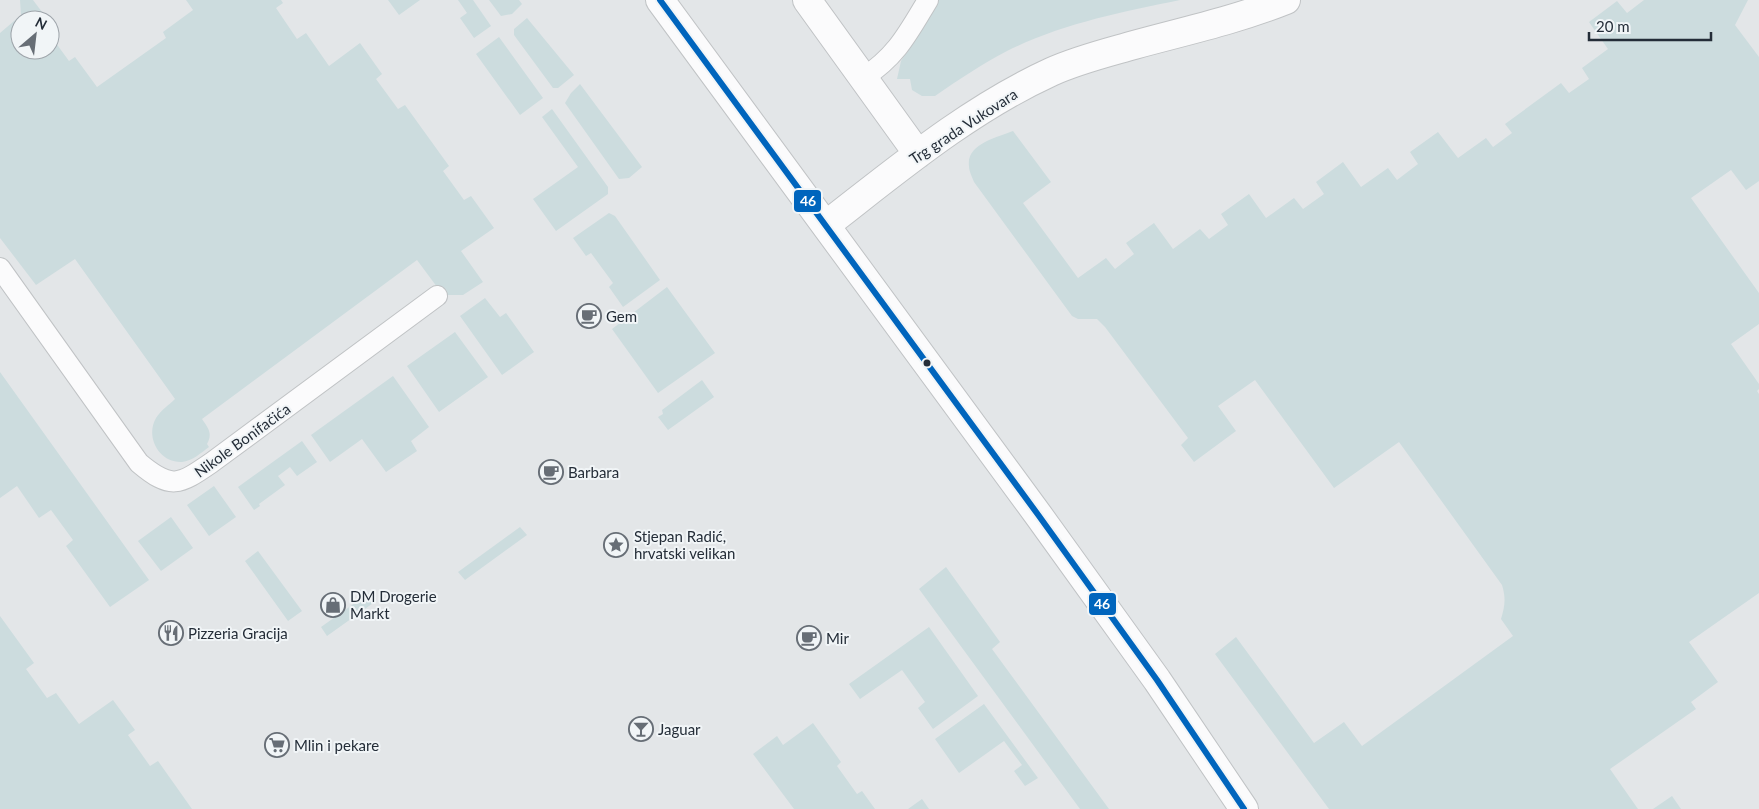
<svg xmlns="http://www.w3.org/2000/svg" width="1759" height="809" font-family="Lato,sans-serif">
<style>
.green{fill:#ccdcde}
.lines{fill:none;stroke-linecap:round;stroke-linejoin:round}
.lane-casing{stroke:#c0c3c5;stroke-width:22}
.street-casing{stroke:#c0c3c5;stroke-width:30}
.secondary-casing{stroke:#c0c3c5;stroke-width:30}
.lane{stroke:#fbfbfc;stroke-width:20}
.street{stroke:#fbfbfc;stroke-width:28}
.secondary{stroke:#fbfbfc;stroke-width:28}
.bus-1-casing{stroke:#f1f5f7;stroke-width:10}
.bus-1{stroke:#0065bd;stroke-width:6}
.bus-dot{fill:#242d38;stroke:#f1f5f7;stroke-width:2}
.labels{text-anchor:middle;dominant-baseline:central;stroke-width:4;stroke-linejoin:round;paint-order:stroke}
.street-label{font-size:15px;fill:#242d38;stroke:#f1f5f7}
.poi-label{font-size:15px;fill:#242d38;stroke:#f1f5f7;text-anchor:start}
.line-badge{stroke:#f1f5f7;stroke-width:2}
.badge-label{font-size:14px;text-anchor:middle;font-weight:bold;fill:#fff}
</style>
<rect width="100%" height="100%" fill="#e3e6e8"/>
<path class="green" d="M20,0H33L48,20H20V50H50V35L69,61L75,57L97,87L166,38L163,32L193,10L186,0H281L283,3L276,8L297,39L306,33L329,66L360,43L382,74L376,79L398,109L405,105L449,166L443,171L464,200L471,196L494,228L461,251L483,282L463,295H443L417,260L202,419C208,428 213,433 207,444L209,447C201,453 192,461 182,462C159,463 145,437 156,418C161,410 169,405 175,399L75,259L36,285L0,238V33L21,15Z
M388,0H420L399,15Z
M458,0H473L491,26L474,38L460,18L467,13Z
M489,0H519L522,4L512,14L501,16Z
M938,0H1180C1121,12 1061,24 1007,51C982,64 958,80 935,96H922L912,90L910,79H897L901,61Z
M1644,0H1748L1735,25L1759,57V181L1746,190L1731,170L1691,198L1759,293V324L1731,344L1759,384V389L1757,391L1759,394V593L1689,642L1718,682L1691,702L1696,709L1610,769L1638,809H1329L1215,654L1236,637L1314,743L1344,722L1362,746L1513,636L1501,619C1505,606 1506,598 1502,585L1399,442L1334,488L1255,380L1218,406L1236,431L1194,462L1181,445L1188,438L1105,327L1097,319H1078L1072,316L974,182C972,177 969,171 969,166C966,144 998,137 1013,131L1051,182L1023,203L1078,278L1106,258L1115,269L1134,254L1126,243L1154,223L1173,249L1200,229L1209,239L1228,225L1221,214L1249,194L1266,218L1294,198L1303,209L1324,194L1316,182L1343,162L1361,187L1388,168L1397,180L1418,164L1410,152L1438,132L1458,158L1486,138L1493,147L1512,133L1505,124L1561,83L1569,93L1589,79L1582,68L1608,49L1589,22L1617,1L1627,13Z
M527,18L574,75L558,88H553L514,35V29Z
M499,37L543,98L520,115L476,54Z
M580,84L642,167L629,178L619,179L565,103L571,93Z
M552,109L608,187V194L556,231L533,199L578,167L542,117Z
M609,213L615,216L660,280L623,307L609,287L613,283L591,253L586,256L573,238Z
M667,287L715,353L658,393L612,329Z
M485,298L500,317L506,313L534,352L502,375L460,316Z
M455,332L488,377L439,412L407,366Z
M0,372L149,580L110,607L66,546L73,540L51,510L39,518L17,486L0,498Z
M393,376L429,427L411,441L417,451L386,472L362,439L330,462L311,435Z
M702,380L714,397L668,430L658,417L663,414L662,410Z
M302,441L317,462L297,476L290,467L278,476L285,485L259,504L260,506L254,510L238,487Z
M214,486L236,517L209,536L187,505Z
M171,517L193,548L161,571L138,541Z
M520,527L527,535L465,580L458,572Z
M258,551L302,611L288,621L245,561Z
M946,567L1000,642L992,649L1109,809H1080L919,589Z
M369,593L376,601L327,636L321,627Z
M0,616L34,663L26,669L47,698L56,693L79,724L113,700L135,730L128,735L150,766L158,761L192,809H0Z
M929,627L978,696L933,729L918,708L925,702L902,670L860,699L849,684Z
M984,704L1038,778L1025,786L1014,771L1022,765L1004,741L959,773L935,739Z
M813,723L841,762L837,766L857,794L862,791L875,809H794L753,754L777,736L783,745Z
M1672,796L1681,809H1653Z
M922,799L929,809H908Z"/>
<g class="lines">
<defs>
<path id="lane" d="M863,78C897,56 908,33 928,0
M0,268L139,463C171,490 179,485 211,463L437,296"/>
<path id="street" d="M807,0L918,154
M826,225C897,170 968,110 1051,72C1077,60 1106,53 1134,45C1185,31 1236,20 1286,0"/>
<path id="secondary" d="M660,0L1039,516L1157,680L1244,809"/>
</defs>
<use href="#lane" class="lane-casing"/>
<use href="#street" class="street-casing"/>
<use href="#secondary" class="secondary-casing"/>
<use href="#lane" class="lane"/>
<use href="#street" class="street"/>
<use href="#secondary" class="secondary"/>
<defs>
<path id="bus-1" d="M660,0L1039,516L1157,680L1244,809"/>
</defs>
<use href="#bus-1" class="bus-1-casing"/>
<use href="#bus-1" class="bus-1"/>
</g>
<defs>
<symbol id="cafe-ring" viewBox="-11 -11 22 22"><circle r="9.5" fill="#f1f5f7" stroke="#676e76" stroke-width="1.5"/><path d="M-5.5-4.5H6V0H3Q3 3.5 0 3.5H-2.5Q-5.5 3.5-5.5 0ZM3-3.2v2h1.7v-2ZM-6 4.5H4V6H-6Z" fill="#676e76"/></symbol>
<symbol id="sight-ring" viewBox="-11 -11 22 22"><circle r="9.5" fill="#f1f5f7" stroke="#676e76" stroke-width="1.5"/><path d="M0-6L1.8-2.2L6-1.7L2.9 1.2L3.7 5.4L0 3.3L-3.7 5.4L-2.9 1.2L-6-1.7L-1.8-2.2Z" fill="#676e76"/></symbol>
<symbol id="shop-ring" viewBox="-11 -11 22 22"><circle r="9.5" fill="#f1f5f7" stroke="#676e76" stroke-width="1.5"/><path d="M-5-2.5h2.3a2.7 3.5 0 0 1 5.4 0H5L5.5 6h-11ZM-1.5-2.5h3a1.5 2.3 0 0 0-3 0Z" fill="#676e76"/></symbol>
<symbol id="restaurant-ring" viewBox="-11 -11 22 22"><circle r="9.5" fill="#f1f5f7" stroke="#676e76" stroke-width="1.5"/><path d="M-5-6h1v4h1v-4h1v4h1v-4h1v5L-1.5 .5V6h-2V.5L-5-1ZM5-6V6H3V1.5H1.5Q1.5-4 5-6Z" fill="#676e76"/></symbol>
<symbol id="bar-ring" viewBox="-11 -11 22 22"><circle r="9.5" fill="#f1f5f7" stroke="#676e76" stroke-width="1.5"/><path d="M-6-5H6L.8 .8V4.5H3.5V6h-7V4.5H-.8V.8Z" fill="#676e76"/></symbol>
<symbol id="supermarket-ring" viewBox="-11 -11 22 22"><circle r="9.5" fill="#f1f5f7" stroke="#676e76" stroke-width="1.5"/><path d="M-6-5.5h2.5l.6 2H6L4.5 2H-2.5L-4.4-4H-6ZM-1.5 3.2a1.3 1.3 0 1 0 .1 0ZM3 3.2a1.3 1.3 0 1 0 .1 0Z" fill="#676e76"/></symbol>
</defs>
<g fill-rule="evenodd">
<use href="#cafe-ring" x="575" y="302" width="28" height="28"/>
<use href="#cafe-ring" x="537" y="458" width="28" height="28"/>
<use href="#sight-ring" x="602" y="531" width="28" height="28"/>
<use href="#shop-ring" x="319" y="591" width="28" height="28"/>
<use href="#restaurant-ring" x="157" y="619" width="28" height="28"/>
<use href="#cafe-ring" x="795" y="624" width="28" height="28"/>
<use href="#bar-ring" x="627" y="715" width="28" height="28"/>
<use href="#supermarket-ring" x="263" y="731" width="28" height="28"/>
</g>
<circle class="bus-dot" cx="927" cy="363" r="4.5"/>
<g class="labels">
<g class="street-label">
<text transform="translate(963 126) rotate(-33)">Trg grada Vukovara</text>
<text transform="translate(242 440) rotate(-36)">Nikole Bonifačića</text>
</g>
<g class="poi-label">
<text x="606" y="316">Gem</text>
<text x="568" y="472">Barbara</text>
<text x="634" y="536">Stjepan Radić,<tspan x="634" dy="17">hrvatski velikan</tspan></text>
<text x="350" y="596">DM Drogerie<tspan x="350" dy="17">Markt</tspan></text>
<text x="188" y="633">Pizzeria Gracija</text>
<text x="826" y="638">Mir</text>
<text x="658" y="729">Jaguar</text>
<text x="294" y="745">Mlin i pekare</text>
</g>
</g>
<g class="line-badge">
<rect x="793" y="189" width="29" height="24" rx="5" fill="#0065bd"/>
<rect x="1088" y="592" width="29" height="24" rx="5" fill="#0065bd"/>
</g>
<g class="badge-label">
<text x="808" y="206">46</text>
<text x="1102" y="609">46</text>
</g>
<g transform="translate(35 35) rotate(28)"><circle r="24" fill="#f1f5f7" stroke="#9fa5ab"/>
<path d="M0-4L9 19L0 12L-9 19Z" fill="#676e76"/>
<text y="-8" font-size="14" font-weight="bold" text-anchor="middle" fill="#242d38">N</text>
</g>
<path d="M1589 32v8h122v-8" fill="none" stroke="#242d38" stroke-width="2.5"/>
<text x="1596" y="32" font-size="15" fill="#242d38" stroke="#f1f5f7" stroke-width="4" paint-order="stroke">20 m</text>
</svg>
